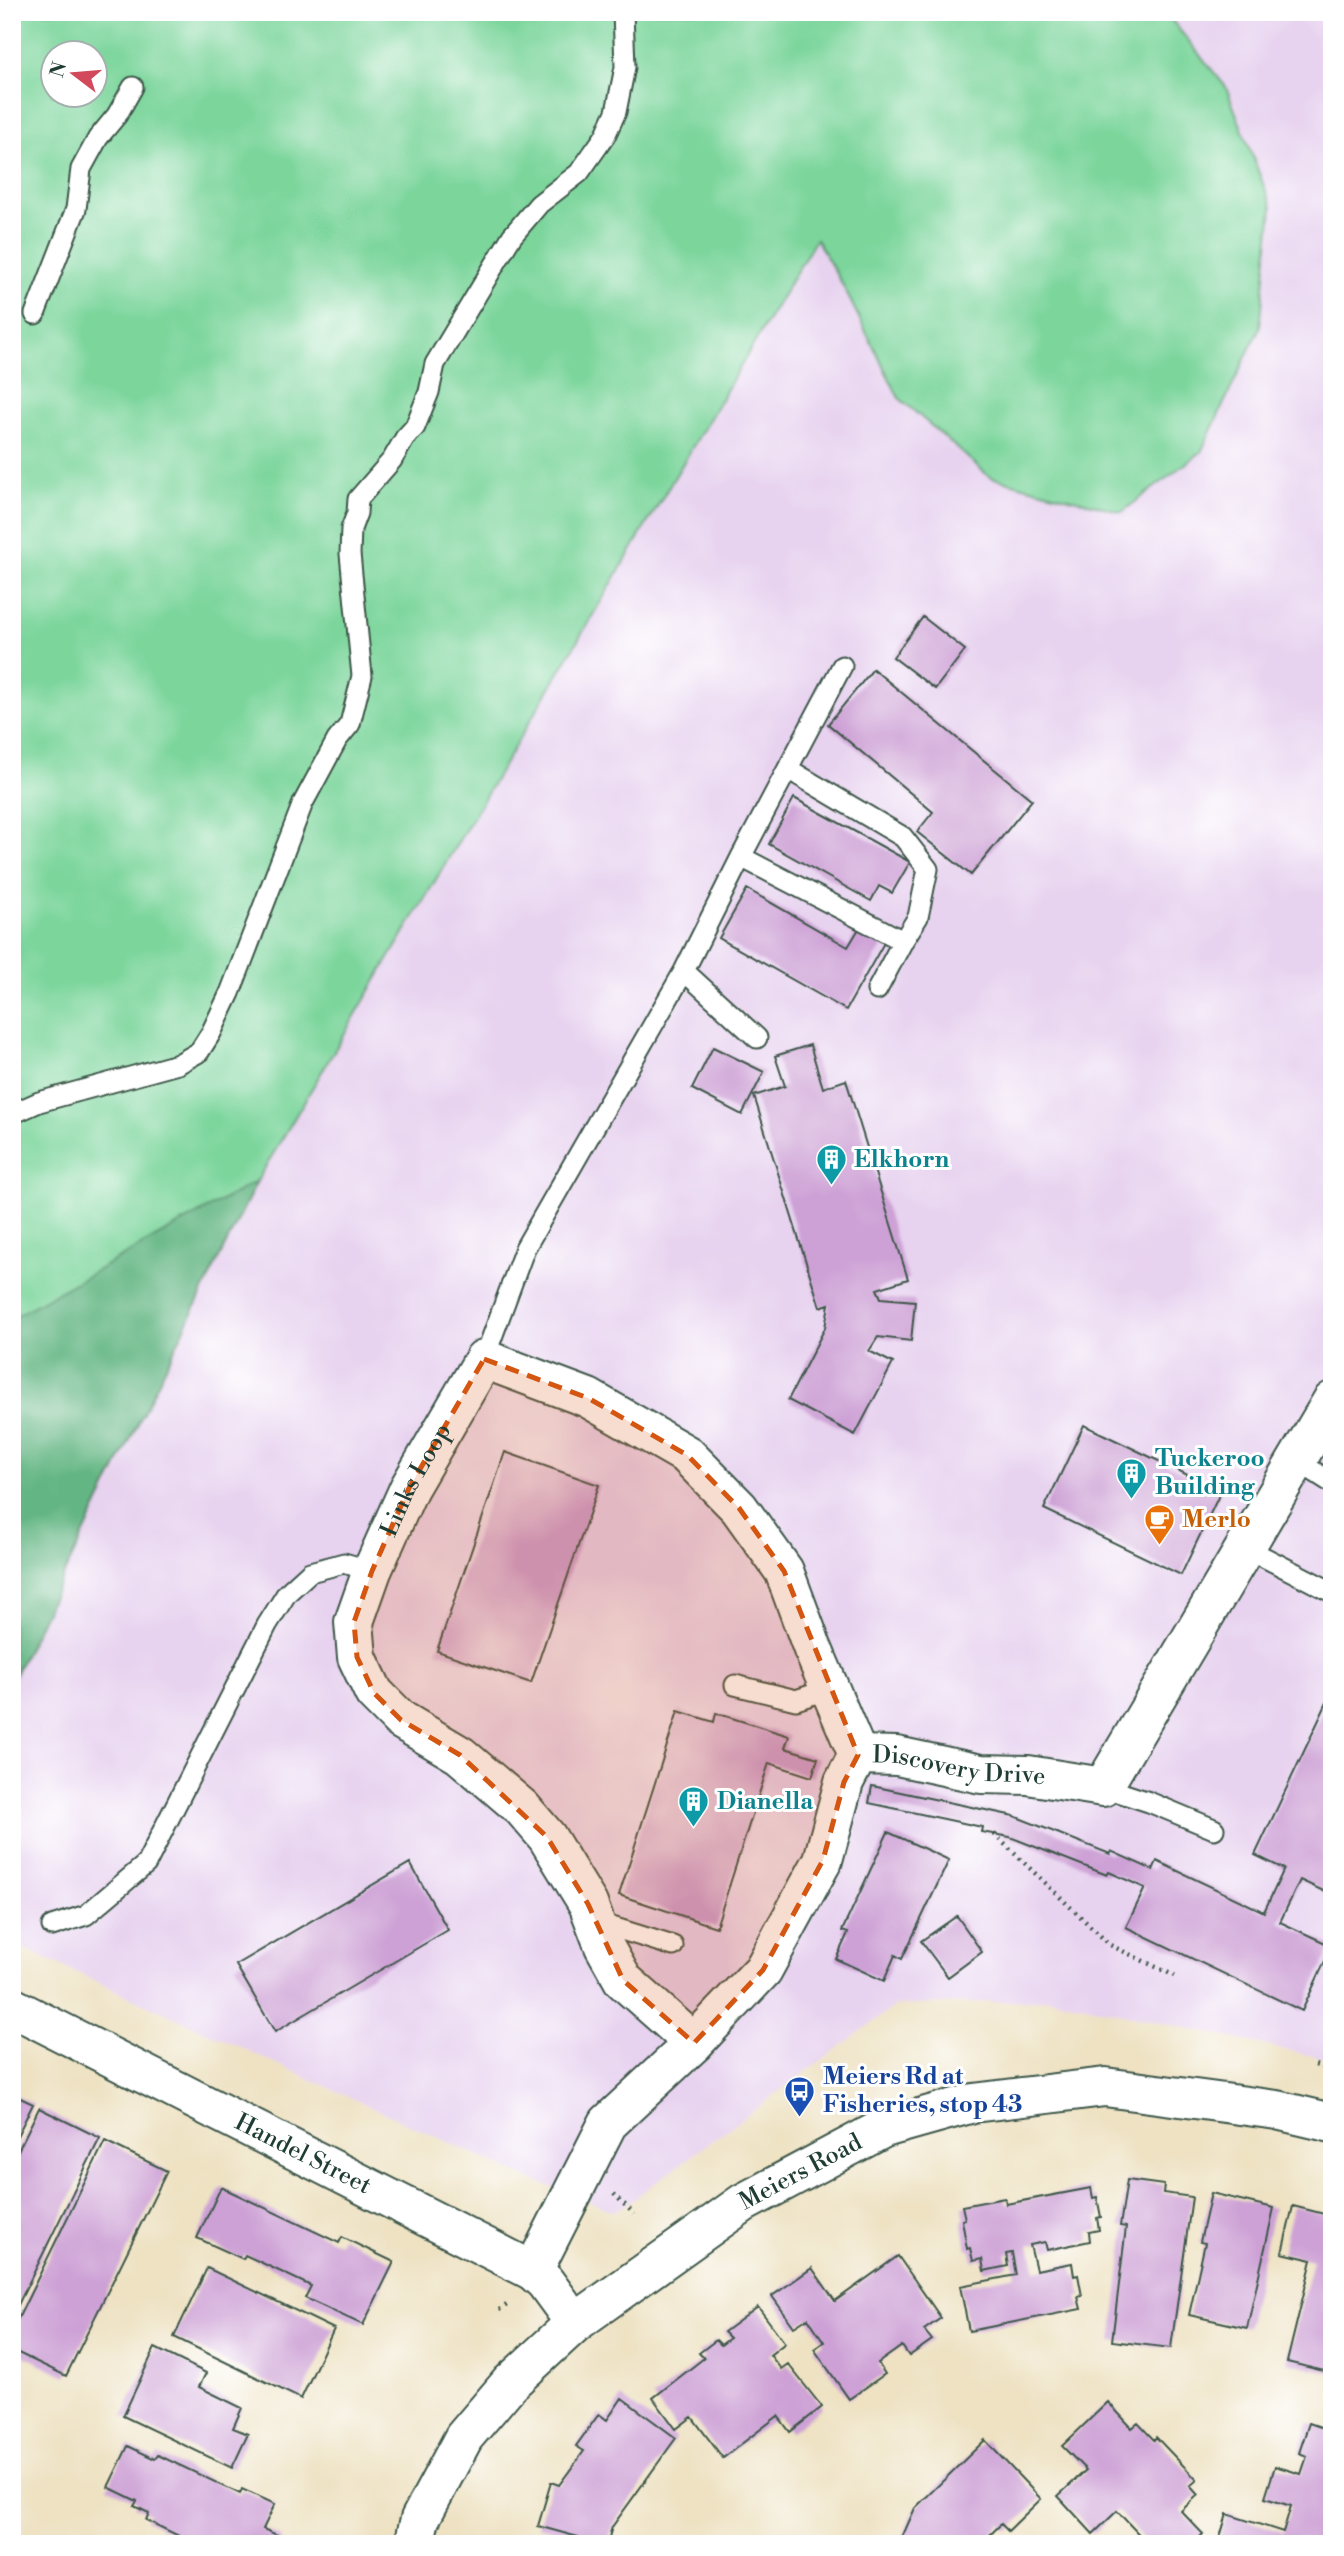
<svg xmlns="http://www.w3.org/2000/svg" width="1344" height="2556" font-family="'Libre Bodoni',serif">
<style>
.built{fill:#e7d2ef}
.green{fill:#7bd59b;stroke:#4d8968;stroke-width:2;fill-rule:evenodd}
.forest{fill:#64b683;stroke:#427a5c;stroke-width:2}
.building{fill:#cda1d5}
.lines{fill:none;stroke-linecap:round;stroke-linejoin:round}
.lane-casing{stroke:#3e5649;stroke-width:23}
.street-casing{stroke:#3e5649;stroke-width:42}
.secondary-casing{stroke:#3e5649;stroke-width:42}
.path{stroke:#3e5649;stroke-width:4.5;stroke-dasharray:2 5;stroke-linecap:butt}
.lane{stroke:#fff;stroke-width:19}
.street{stroke:#fff;stroke-width:38}
.secondary{stroke:#fff;stroke-width:38}
.marked{fill:#d45610;fill-opacity:0.2;stroke:#d45610;stroke-width:5;stroke-dasharray:14 9;stroke-linejoin:round}
.labels{text-anchor:middle;dominant-baseline:central;stroke-width:6;stroke-linejoin:round;paint-order:stroke}
.culture-label{font-size:24px;font-weight:bold;fill:#0d838f;stroke:#fff;text-anchor:start}
.street-label{font-size:24px;fill:#1f3d34;stroke:#fff}
.food-label{font-size:24px;font-weight:bold;fill:#c56008;stroke:#fff;text-anchor:start}
.transit-label{font-size:24px;font-weight:bold;fill:#164399;stroke:#fff;text-anchor:start}
</style>
<rect width="100%" height="100%" fill="#fff"/>
<filter id="ink" filterUnits="userSpaceOnUse"><feTurbulence type="fractalNoise" baseFrequency=".0143" numOctaves="2"/><feDisplacementMap in="SourceGraphic" scale="14" xChannelSelector="R" yChannelSelector="G"/><feConvolveMatrix kernelMatrix="1 2 1 2 8 2 1 2 1" color-interpolation-filters="sRGB"/></filter>
<filter id="wash" filterUnits="userSpaceOnUse"><feTurbulence type="fractalNoise" baseFrequency=".00686" numOctaves="4" result="noise"/><feDisplacementMap in="SourceGraphic" scale="28" xChannelSelector="R" yChannelSelector="G"/><feGaussianBlur stdDeviation="1.57" result="paint"/><feColorMatrix in="noise" values="0 0 0 0 0 0 0 0 0 0 0 0 0 0 0 0 0 1.4 0 .05"/><feComposite in="paint" operator="in"/></filter>
<g filter="url(#wash)">
<rect width="100%" height="100%" fill="#eee2c3"/>
<path class="built" d="M951,12H1332V2060L1054,1999L895,2006L625,2205L613,2211L520,2175L12,1943V1680L257,1181Z"/>
<path class="green" d="M12,12H1165L1226,87L1272,207L1260,327L1201,452L1122,512L990,477L899,398L842,284L816,239L257,1181L12,1680ZM52,52H94V94H52Z"/>
<path class="forest" d="M257,1181L12,1680V1318Z"/>
<g id="blocks">
<path class="building" d="M923,617L965,650L935,689L893,657Z
M873,669L1032,800L971,875L917,832L933,812L828,724Z
M794,798L910,862L892,893L879,886L871,901L769,844Z
M747,889L848,947L860,927L885,941L846,1010L719,938Z
M810,1045L823,1088L846,1080L908,1279L877,1289L881,1298L915,1301L911,1341L878,1337L869,1351L893,1363L855,1435L788,1400L825,1328L829,1304L820,1307L754,1096L785,1086L775,1056Z
M713,1047L764,1072L742,1115L692,1089Z
M1084,1425L1221,1491L1181,1575L1044,1509Z
M505,1452L599,1485L531,1683L437,1651Z
M1332,1692V1895L1300,1880L1280,1922L1332,1946L1302,2011L1126,1927L1145,1888L1109,1872L1107,1875L1010,1837L981,1832L982,1827L869,1803L872,1786L1014,1816L1110,1854L1111,1851L1153,1870L1157,1861L1264,1912L1284,1869L1255,1855Z
M678,1711L714,1722L716,1713L789,1736L785,1748L818,1758L812,1777L769,1763L716,1927L619,1895Z
M888,1832L949,1860L902,1959L895,1955L884,1981L836,1959L848,1933L842,1931Z
M410,1863L448,1930L275,2032L236,1965Z
M957,1916L982,1952L948,1977L921,1941Z
M12,2094L33,2104L12,2146Z
M39,2108L100,2138L12,2317V2163Z
M105,2141L167,2171L66,2376L12,2350V2331Z
M1127,2180L1164,2185L1163,2193L1192,2197L1171,2348L1112,2341L1126,2227L1120,2226Z
M221,2187L339,2243L342,2237L394,2262L363,2325L305,2298L311,2286L245,2255L243,2259L197,2238Z
M1091,2188L1093,2198L1097,2197L1101,2217L1097,2218L1099,2230L1089,2232L1090,2241L1047,2250L1045,2242L1030,2245L1036,2270L1072,2263L1074,2276L1078,2275L1082,2296L1078,2297L1081,2309L969,2331L960,2286L1016,2275L1012,2253L1006,2254L1008,2266L984,2271L982,2259L973,2261L970,2248L967,2249L962,2220L965,2219L962,2206L1005,2198L1006,2204Z
M1211,2193L1274,2208L1247,2328L1189,2315L1205,2243L1200,2242Z
M1293,2206L1332,2216V2373L1287,2362L1312,2260L1282,2253Z
M898,2256L941,2318L924,2330L932,2340L909,2356L902,2346L878,2363L885,2374L849,2399L814,2349L824,2342L808,2318L794,2327L772,2296L812,2268L835,2301Z
M207,2268L334,2329L301,2399L174,2337Z
M758,2307L785,2343L770,2355L781,2369L788,2364L822,2407L790,2432L778,2416L723,2458L692,2417L676,2429L653,2398L704,2358L699,2353L716,2340L721,2345L730,2338L724,2332Z
M155,2348L206,2373L199,2387L242,2408L233,2428L248,2434L232,2468L123,2416Z
M622,2398L676,2438L612,2527L607,2544H576L578,2537L538,2526L551,2482L559,2485L584,2451L576,2446L599,2414L607,2420Z
M1108,2402L1132,2428L1138,2423L1154,2440L1156,2437L1197,2480L1190,2486L1198,2495L1181,2511L1203,2534L1193,2544H1148L1117,2511L1093,2534L1058,2496L1086,2470L1062,2446Z
M1309,2423L1332,2431V2538L1330,2544H1218L1227,2514L1283,2532L1291,2506L1265,2498L1275,2466L1301,2474L1307,2456L1299,2453Z
M985,2440L1041,2499L1008,2531L1001,2524L981,2544H899L915,2508Z
M128,2446L155,2459L158,2455L240,2494L242,2489L275,2504L263,2529L282,2537L279,2544H210L204,2541L203,2544H195L146,2520L149,2513L134,2506L137,2501L108,2487Z"/>
</g>
</g>
<g filter="url(#ink)">
<use href="#blocks" fill-opacity="0" stroke="#3e5649" stroke-width="2"/>
<g class="lines">
<defs>
<path id="lane" d="M35,314L76,209L81,169L98,138L117,115L133,87
M788,769L903,837L928,869L918,917L903,941L877,990
M741,857L903,941
M684,971L757,1038
M12,1114L39,1102L178,1064L199,1052L211,1033L230,993L303,803L337,740L350,724L362,676L350,554L351,529L357,513L358,499L392,460L405,438L415,427L429,392L435,364L512,236L539,204L579,173L605,136L616,112L625,67L623,12
M484,1359L525,1248L684,971L741,857L842,666
M1296,1460L1332,1483
M1246,1548L1332,1592
M735,1685L796,1700L829,1689
M1103,1787L1149,1802L1214,1829
M596,1922L673,1946
M52,1926L86,1915L146,1864L267,1625L287,1593L310,1572L344,1563L372,1571"/>
<g id="street">
<path id="s1" d="M858,1755L897,1756L981,1774L1028,1775L1103,1787L1332,1401"/>
<path id="s2" d="M12,2007L533,2271L545,2282L575,2323"/>
<path id="s3" d="M694,2043L623,1980L604,1946L588,1904L547,1837L522,1808L460,1755L401,1720L374,1693L357,1657L354,1622L372,1571L409,1488L484,1359L588,1398L687,1455L739,1508L784,1571L812,1647L858,1755"/>
<path d="M533,2271L608,2123L694,2043L763,1970L823,1860L844,1782L858,1755"/>
</g>
<g id="secondary">
<path id="s4" d="M414,2544L420,2519L464,2437L510,2383L575,2323L743,2203L884,2128L973,2103L1105,2087L1277,2110L1332,2123"/>
</g>
</defs>
<use href="#lane" class="lane-casing"/>
<use href="#street" class="street-casing"/>
<use href="#secondary" class="secondary-casing"/>
<path class="path" d="M994,1834L1110,1945L1175,1976
M1315,2065L1332,2069
M614,2194L634,2214
M499,2310L510,2303"/>
<use href="#lane" class="lane"/>
<use href="#street" class="street"/>
<use href="#secondary" class="secondary"/>
</g>
</g>
<path class="marked" d="M484,1359L588,1398L687,1455L739,1508L784,1571L858,1755L844,1782L823,1860L763,1970L694,2043L623,1980L588,1904L547,1837L460,1755L401,1720L374,1693L357,1657L354,1622L372,1571L409,1488Z"/>
<defs>
<symbol id="building-pin" viewBox="-11 -11 22 30"><path d="M0 17L-7.5 6A9.5 9.5 0 1 1 7.5 6Z" fill="#0f9aa8" stroke="#fff"/><path d="M-4-6H4V6H1V3H-1V6H-4ZM-2.5-4.3h1.7v1.8h-1.7ZM.8-4.3h1.7v1.8H.8ZM-2.5-1h1.7V.8h-1.7ZM.8-1h1.7V.8H.8Z" fill="#fff"/></symbol>
<symbol id="cafe-pin" viewBox="-11 -11 22 30"><path d="M0 17L-7.5 6A9.5 9.5 0 1 1 7.5 6Z" fill="#e8710a" stroke="#fff"/><path d="M-5.5-4.5H6V0H3Q3 3.5 0 3.5H-2.5Q-5.5 3.5-5.5 0ZM3-3.2v2h1.7v-2ZM-6 4.5H4V6H-6Z" fill="#fff"/></symbol>
<symbol id="bus-pin" viewBox="-11 -11 22 30"><path d="M0 17L-7.5 6A9.5 9.5 0 1 1 7.5 6Z" fill="#1a4fb4" stroke="#fff"/><path d="M-5-6H5V4H4V6H2V4H-2V6H-4V4H-5ZM-3.5-4V0h7V-4ZM-3.5 1.2v1.5H-2V1.2ZM2 1.2v1.5H3.5V1.2Z" fill="#fff"/></symbol>
</defs>
<g fill-rule="evenodd">
<use href="#building-pin" x="814" y="1142" width="35" height="47"/>
<use href="#building-pin" x="1114" y="1456" width="35" height="47"/>
<use href="#cafe-pin" x="1142" y="1502" width="35" height="47"/>
<use href="#building-pin" x="676" y="1784" width="35" height="47"/>
<use href="#bus-pin" x="782" y="2074" width="35" height="47"/>
</g>
<g class="labels">
<g class="culture-label">
<text x="854" y="1160">Elkhorn</text>
<text x="1155" y="1459">Tuckeroo<tspan x="1155" dy="28">Building</tspan></text>
<text x="717" y="1802">Dianella</text>
</g>
<g class="street-label">
<text stroke="none"><textPath href="#s3" startOffset="714">Links Loop</textPath></text>
<text stroke="none"><textPath href="#s1" startOffset="102">Discovery Drive</textPath></text>
<text stroke="none"><textPath href="#s2" startOffset="326">Handel Street</textPath></text>
<text stroke="none"><textPath href="#s4" startOffset="550">Meiers Road</textPath></text>
</g>
<g class="food-label">
<text x="1182" y="1520">Merlo</text>
</g>
<g class="transit-label">
<text x="823" y="2077">Meiers Rd at<tspan x="823" dy="28">Fisheries, stop 43</tspan></text>
</g>
</g>
<rect width="1344" height="2556" fill="none" stroke="#fff" stroke-width="42"/>
<g transform="translate(74 74) rotate(286)"><circle r="33" fill="#ffffff" stroke="#a5b1ae" stroke-width="2"/>
<path d="M0-5L12 26L0 18L-12 26Z" fill="#d1495b"/>
<text y="-10" font-size="19" font-weight="bold" text-anchor="middle" fill="#1f3d34">N</text>
</g>
</svg>
